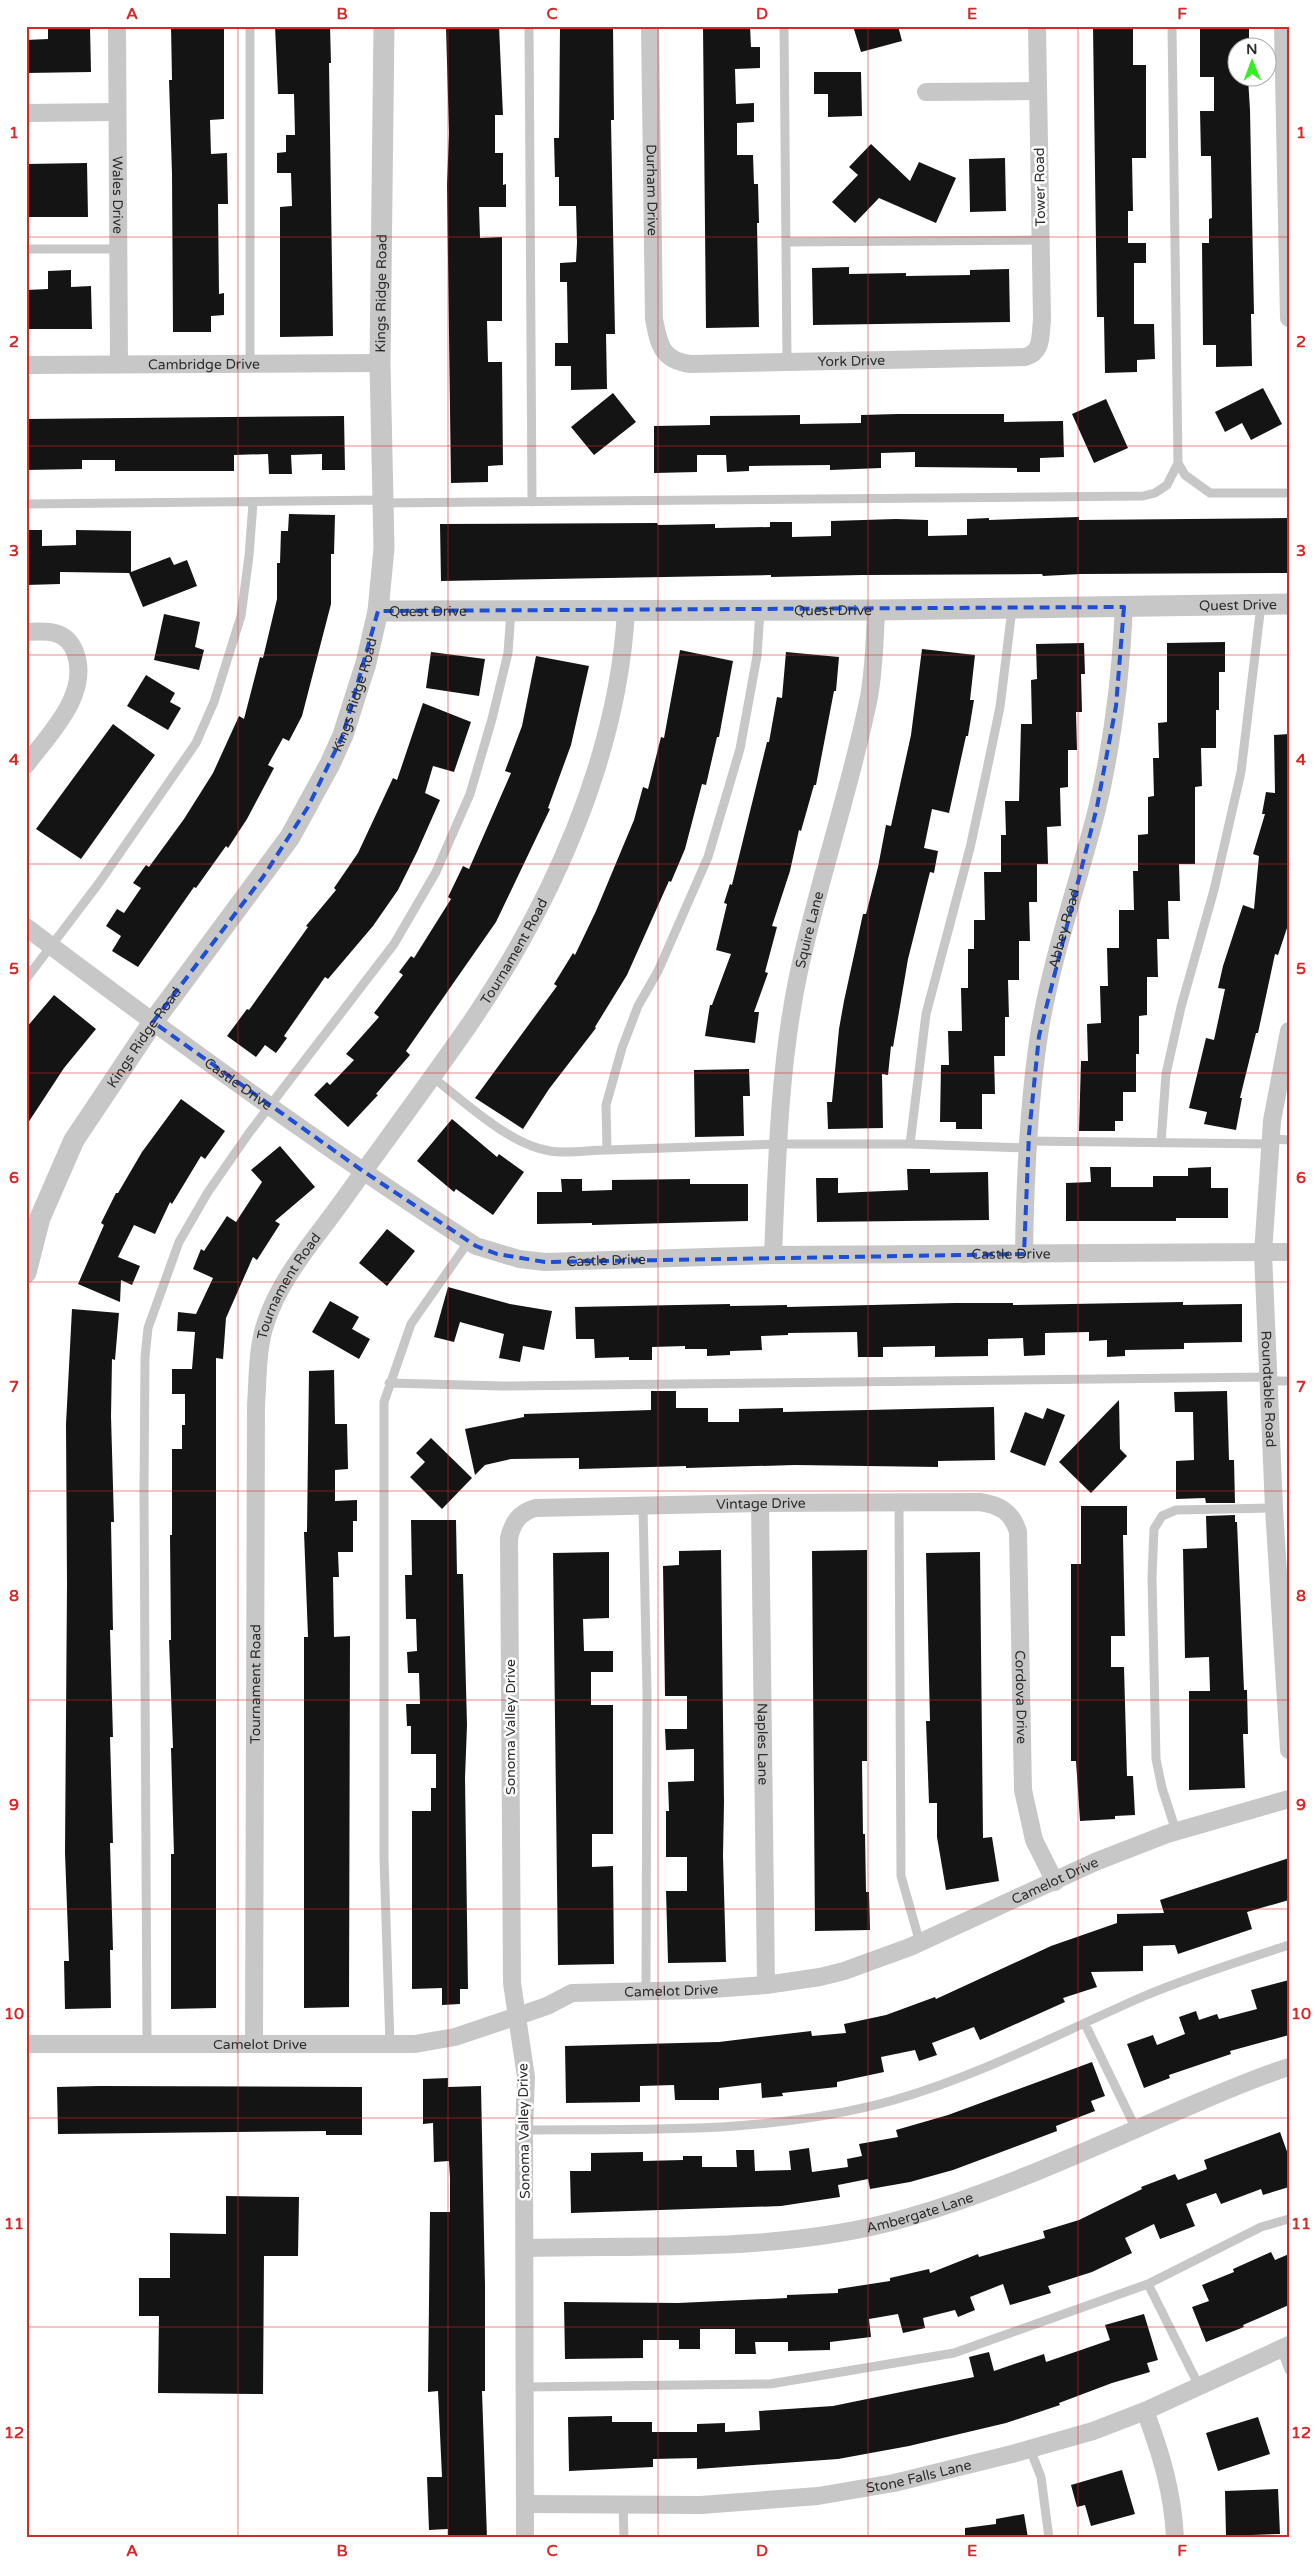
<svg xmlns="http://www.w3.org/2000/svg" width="1315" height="2564" font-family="'Varela Round',sans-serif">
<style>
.building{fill:#141414}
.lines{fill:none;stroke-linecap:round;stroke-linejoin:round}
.service{stroke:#c7c7c7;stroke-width:9}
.minor{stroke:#c7c7c7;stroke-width:18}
.tertiary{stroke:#c7c7c7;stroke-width:21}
.marked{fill:none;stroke:#1d4ed8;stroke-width:4;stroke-dasharray:10 6;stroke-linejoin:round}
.grid{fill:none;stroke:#d62828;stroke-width:1;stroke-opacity:0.55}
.labels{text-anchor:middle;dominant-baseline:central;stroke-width:5;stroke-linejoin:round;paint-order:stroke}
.street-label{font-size:14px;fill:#2d2d2d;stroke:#fff}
.neatline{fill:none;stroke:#d62828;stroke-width:2}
.grid-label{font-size:16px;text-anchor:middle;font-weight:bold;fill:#d62828}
</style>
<rect width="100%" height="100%" fill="#fff"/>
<path class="building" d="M48,26H90L91,72L26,73V40L48,39Z
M171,26H224V119L210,120L211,154L227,153L228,204H218L219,294L224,293V315L211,316V332H173L172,174L169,80H172Z
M275,26H330L331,63H329L333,336L280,337V207L292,206L291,173H277V153L286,152V135H295L294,94H278Z
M499,26L503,115H495V153H503V185L506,184V207H479L480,238L502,237V321H487L488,362H502L503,465L488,466V482L451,483L447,185L449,133L446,27Z
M560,26H613L614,120H611L615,334H606L607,389L571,390V366H555V343H568L567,282H560V263L576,262L577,243L576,206H559V177H555L554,138H559Z
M703,26H750L751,47H760V68L735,69L736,104L754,103V122L737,123V155H753L754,184H758L759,223H757L759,327L706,328Z
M853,26H898L902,41L861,52Z
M1093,26H1133V65H1146V158H1132L1133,211H1128V243H1146V263H1134V324H1154L1155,359L1137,360V372L1105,373L1104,317H1097Z
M1200,26H1249V46H1238V78H1248L1250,110L1254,314H1251L1252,366L1216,367V345H1203L1202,243H1209V219L1212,218L1211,156H1201L1200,111H1214V77H1200Z
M814,72H861L862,116L828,117V94H814Z
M871,144L910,181L919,162L956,178L936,223L879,198L855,223L832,202L858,175L849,167Z
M1005,158L1006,211L970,212L969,159Z
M87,163L88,217H26V164Z
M849,267V274L906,273V276L970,275V270L1009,269L1010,322L813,325L812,268Z
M71,270V287L91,286L92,329H26V290L48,289V271Z
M1263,388L1282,424L1251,440L1242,423L1225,432L1215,412Z
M613,393L636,422L594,455L571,427Z
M1106,399L1128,448L1094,463L1072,414Z
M898,414H1004V422L1063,421L1064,457L1040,458V472H1017V468L915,467V452L881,453V468L830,470V465L749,466V471L727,472L726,455H697V472L654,473V426L710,425V416L800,415V424L861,423V415Z
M344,416L345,470H322V454L291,455L292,474H269L268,454L234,455V471H115V460H82V469L26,470V419Z
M289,514L335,515L334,554H331V604L302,716L289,741L283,738L268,765L274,768L247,819L228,848L226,846L196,888L194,887L138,967L112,951L121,936L106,926L117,909L124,913L141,888L133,883L146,865L149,867L184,819L213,773L239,716L244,719L260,657L263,658L277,599V563H280L281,531H288Z
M1079,517V520L1289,518V573L1081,574L1043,576L1042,574L862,575L771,577V575L441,581L440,524L657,523L658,525L715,524V528L770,527V522H792V537L831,536V521L896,519L928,520V536L967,535V519L989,518V520Z
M26,530H42V546L76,545V530L131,531V572L170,557L174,565L187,560L197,586L143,607L129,573L60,572V584L26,585Z
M164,614L200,622L195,647L204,650L199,670L154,660Z
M1225,642V672H1219V710H1216V748H1201L1202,786L1195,787V864H1179L1180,901H1168L1169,939H1157L1158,977H1147V1015L1139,1016V1054H1136V1092H1123V1121H1115V1131H1079L1081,1061H1088L1087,1024L1101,1023L1100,986H1108L1107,948H1119V910H1134L1133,871H1138V835L1148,834V797L1154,796L1153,758H1159L1158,723L1167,722V643Z
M1084,643L1085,674H1081L1082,712H1076L1077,750H1068V787L1060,788L1061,826L1047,827L1048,864H1037V902H1029L1030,941H1019V980H1008L1009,1017H1005V1056H994L995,1094H982V1129H956V1122H940L941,1065H949L948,1031H962L961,988H968V949H974V920H985L984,872H1001V835H1006L1005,801H1019L1021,724H1032L1031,680L1037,679L1036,644Z
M922,649L975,655L970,700H974L968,736H966L949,813L932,809L924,848L938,851L934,873L930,872L908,959L893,1047L891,1046L888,1075L882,1074L883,1128L828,1129L827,1102H832L839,1029L844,1001L863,914H866L878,867L886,825L891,826L911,735Z
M680,650L733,661L719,737H717L706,785L702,784L685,849L671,882L669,881L627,975L595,1027L596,1028L549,1089L523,1129L475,1098L557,986L554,984L573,953L575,955L596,911L634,820L643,787L648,789L661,737L664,738Z
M431,652L485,659L479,696L426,688Z
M786,652L839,657L836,691H834L816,785H814L801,831L799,830L790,871L772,926L777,927L765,972L768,973L754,1012H759L755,1043L705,1036L710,1005H712L731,954L716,950L727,904L724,903L730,884L732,885L767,742H769L777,697L782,698Z
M536,656L589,666L571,745L548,808L550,809L496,922L406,1051L410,1055L376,1094L378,1095L348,1127L314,1095L327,1082L330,1085L354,1060L346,1054L379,1017L374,1013L403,975L399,972L411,956L414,958L451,899L448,897L463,866L469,869L511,773L505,771L522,726Z
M146,675L175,693L170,702L181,708L168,730L127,706Z
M423,703L471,722L454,772L433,766L425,793L440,800L417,852L398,890L373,926L328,979L325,977L284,1036L287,1038L276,1053L265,1045L256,1057L227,1036L247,1009L249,1010L308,927L306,926L336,890L334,888L358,853L393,778L397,780Z
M113,724L155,755L81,859L36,829Z
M1289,734V922L1278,955L1275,954L1258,1033H1256L1240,1098H1242L1236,1130L1204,1124L1207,1112L1189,1108L1206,1038L1214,1040L1225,989L1218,988L1223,966L1243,905L1254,909L1259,856L1253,854L1265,814H1262L1266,792L1275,793L1274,735Z
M54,995L96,1029L64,1068L26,1126V1028Z
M749,1069L750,1096H743L744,1136L695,1137L694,1070Z
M181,1099L225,1131L205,1159L201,1156L172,1204L170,1202L155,1234L134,1225L118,1257L140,1266L132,1285L121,1280L120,1302L78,1284L104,1225L101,1223L116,1193H118L142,1152Z
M452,1119L497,1157L499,1154L524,1172L493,1215L456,1189L454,1192L417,1161Z
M280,1146L315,1187L275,1221L280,1224L257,1260L253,1257L226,1318L223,1359L216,1358V2008L171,2009V1854H174L171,1748H173L169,1640H171L170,1535H172V1449H182V1425H185V1394H172V1369H192L195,1332L177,1331L178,1312L196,1314L213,1278L193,1269L201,1249L204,1251L227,1216L236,1222L262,1182L251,1170Z
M1090,1167H1111V1187H1153V1176H1188V1168L1211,1167V1188H1228V1218H1176V1221H1066V1183L1091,1182Z
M907,1169H930V1173L988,1172L989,1220L817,1222L816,1178H838V1193L908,1190Z
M561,1179H582V1191L612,1190V1180L690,1179V1184H748V1221L592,1225V1223L537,1224V1192H562Z
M387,1229L415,1251L387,1286L359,1263Z
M448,1287L510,1304L552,1311L544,1350L523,1346L520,1362L499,1358L504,1334L460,1322L454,1342L434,1337Z
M330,1301L359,1317L352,1329L370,1339L359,1359L312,1332Z
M1183,1302V1305L1242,1304V1342L1184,1343V1349L1125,1350V1356L1107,1357V1340L1089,1341V1332L1045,1333V1355L1024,1356L1023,1338L988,1339V1356L935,1357V1346L883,1347V1357H858L857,1332L788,1333V1335L761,1336L762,1350L730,1351V1355L707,1356V1349H685V1346L652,1347V1360H629V1357L595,1358L594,1339H576L575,1307L730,1304V1306L787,1305V1307L955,1303H1013V1305Z
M72,1309L119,1313L115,1360L112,1359L111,1416L114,1522H111L113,1630H110L113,1737H110L113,1843H110L113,1950H110L111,2008L65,2009L64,1961H69L65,1853L67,1583L66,1424Z
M334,1370L335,1424H347L348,1469L335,1470V1501L357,1500V1521H353V1552H338L339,1577H333L334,1637L350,1636L349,2007L304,2008V1637H308L304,1532H307L309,1371Z
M651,1391H676V1408H708V1422H739V1409L783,1408V1412L994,1407L995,1460L938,1461V1467L795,1465L686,1468V1466L579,1469V1458L511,1459L485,1465L475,1475L465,1429L524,1417V1414L651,1410Z
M1227,1391L1229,1460H1234L1235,1503H1206L1205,1498L1176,1499V1461L1194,1460L1193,1412H1175L1174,1392Z
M1119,1400L1120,1449L1127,1456L1091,1493L1059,1462Z
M1047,1408L1065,1415L1045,1466L1010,1452L1025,1412L1043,1419Z
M431,1438L472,1478L442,1509L410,1477L425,1462L416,1453Z
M1081,1506H1127V1535H1123L1125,1636H1111V1667H1124L1127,1776H1133L1135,1815L1115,1816V1819L1080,1821L1076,1761H1071V1564H1081Z
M1235,1515V1522H1237L1244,1690H1247L1248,1734H1243L1245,1788L1189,1790V1691H1210L1209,1657L1185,1658L1183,1549L1207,1548L1206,1516Z
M411,1520H456L457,1574H463L467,1725L465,1778L468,1989H460V2004L442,2005V1988L412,1989V1811H431V1788H436V1754H411V1726H407L406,1704H420L419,1673H408L407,1652L417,1651L416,1619H406L405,1575H412Z
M721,1550L724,1802L723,1856L726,1962L668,1963L666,1891H687V1857H666V1811H669L668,1782L694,1781V1749L666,1750L665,1729H687V1696H665L663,1566L679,1565V1551Z
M867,1550V1761H862L863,1834H865L866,1892H869L870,1930L815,1931L812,1551Z
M609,1552V1618L583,1619L584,1651H613V1672H591V1705H613V1834H592V1867L613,1866L614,1964L558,1965L553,1553Z
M980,1552L983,1838L992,1837L999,1881L946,1890L937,1837V1803H929L926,1721H930L926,1553Z
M1289,1858V1900L1247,1912L1252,1929L1178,1954L1175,1945L1143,1946V1971L1091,1972L1097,1987L1063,1998L1065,2002L980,2040L974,2027L932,2043L937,2055L919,2061L915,2050L881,2057L884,2072L837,2082V2087L782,2093L783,2096L762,2098L761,2083L719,2088V2100H675L674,2085L640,2086V2102L566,2103L565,2046L719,2042L811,2031L812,2036L846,2033L844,2024L886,2015L935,1997L936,1999L1051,1946L1117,1923V1914L1164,1913L1160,1900Z
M1289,1980V2035L1230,2051L1231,2054L1169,2075L1170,2078L1144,2088L1127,2044L1153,2035L1157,2045L1185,2034L1179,2017L1196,2011L1199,2020L1217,2014L1219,2019L1257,2009L1251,1990Z
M1092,2062L1105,2096L1091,2101L1095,2111L1056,2126L1057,2131L953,2170L910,2182L870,2189L868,2179L838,2185L840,2197L781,2206L571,2213L570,2171H591V2153L643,2152V2161L683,2160V2156H702V2167H737L736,2150H754L755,2171L791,2170L789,2151L809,2148L812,2172L848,2167L847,2159L862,2156L859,2144L898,2137L896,2130L948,2115Z
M448,2078V2087L481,2086L485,2285V2391H482L487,2538H448V2529L429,2530L427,2477H442L438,2391L428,2392L430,2212H450V2178L449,2161L434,2162L433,2123L423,2124V2079Z
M99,2086L362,2087V2135H326V2131L58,2134L57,2087Z
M1280,2132L1289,2157V2187L1263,2195L1261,2189L1221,2204L1216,2193L1186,2204L1195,2226L1160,2239L1154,2224L1125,2238L1132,2253L1092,2272L1048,2286L1051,2293L1010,2305L1003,2284L970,2297L975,2310L958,2317L955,2310L923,2318L925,2328L903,2333L898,2314L869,2319L871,2337L830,2342V2350L788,2351V2342H755L756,2354H735V2329H700V2349H679V2340H643V2358L565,2359L564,2302L678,2303L787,2298V2295L838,2293V2289L890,2281V2278L929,2269L930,2273L978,2254L979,2257L1045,2238L1043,2231L1079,2220L1142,2189L1141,2187L1175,2174L1178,2180L1207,2169L1204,2160Z
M226,2196L299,2197L298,2256H264L263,2394L158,2393L159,2316H139V2278H170V2233L226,2234Z
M1271,2252L1275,2260L1289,2254V2305L1243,2325L1244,2327L1206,2342L1192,2307L1209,2301L1202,2285L1234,2272L1233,2269Z
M1144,2314L1158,2360L1147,2363L1150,2372L1112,2383L1059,2403L1060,2405L1006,2423L909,2446L838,2459L697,2469V2458L653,2459V2467L569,2471L568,2417L612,2416V2422H652V2432H697V2424L725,2423V2432L760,2430L759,2411L833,2406L974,2377L969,2357L989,2352L994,2371L1044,2354L1046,2362L1110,2340L1105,2325Z
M1258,2417L1270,2454L1218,2471L1206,2433Z
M1122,2470L1135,2514L1091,2526L1085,2505L1077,2507L1071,2485Z
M1278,2489L1280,2534L1226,2536L1225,2491Z
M1024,2514L1028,2538H965V2528L996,2524V2519Z"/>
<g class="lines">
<path class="service" d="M250,26V364
M529,26L532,502
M784,26L787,362
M786,242L1041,240
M26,249H118
M1178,463L1185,475L1210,493H1289
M383,503L1143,496L1155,493L1167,485L1178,463L1172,26
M26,504L382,500
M26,979L99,883L196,743L214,702L241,616L249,556L253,503
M431,1076C465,1102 508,1144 550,1151C568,1154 589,1150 607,1150L606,1105L622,1048L638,1006L658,971L708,857L740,749L757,656L760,611
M1271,1139L1289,1140
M1028,1141L1271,1144
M1161,1143L1166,1074L1181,1007L1214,890L1241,772L1261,605
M910,1144L1028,1148
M607,1150L778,1144H910L926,1014L970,848L985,779L1000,707L1012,609
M1268,1381H1289
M389,1383L502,1386L1268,1377
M899,1502L901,1876L920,1943
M643,1506L647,1692L646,1990
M1176,1831L1162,1788L1156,1759L1152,1577L1154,1529L1162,1516L1176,1510L1274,1508
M1085,2024L1136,2129
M147,2044L144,1491L145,1357L148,1328L179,1242L208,1192L249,1133L394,944L436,872L470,794L492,719L508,653L511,611
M390,2045L384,1858V1402L411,1324L469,1241
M524,2130C648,2129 774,2134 894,2100C981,2075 1060,2033 1142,1997C1189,1977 1240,1961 1289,1945
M1148,2284L1199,2386
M1281,2348L1289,2370
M526,2387L770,2384L954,2353L1148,2284L1261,2227L1289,2219
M1030,2449L1041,2477L1049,2538
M623,2504L624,2538"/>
<g class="minor">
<path id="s1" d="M117,26L119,364"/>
<path id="s2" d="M650,26L654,319C659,344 661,360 690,364L1025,357C1043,352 1040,336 1042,320L1037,26"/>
<path d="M1283,26L1289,318"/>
<path d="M926,92L1038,91"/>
<path d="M26,113L117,112"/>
<path id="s3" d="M26,365L380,363"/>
<path d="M26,632C47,631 66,629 75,652C91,694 49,734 26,765"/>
<path id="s4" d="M26,927C173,1038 322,1147 476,1246L519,1259L545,1262L773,1255L1289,1252"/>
<path id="s5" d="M1289,1031L1272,1121L1263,1253L1274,1508L1289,1750"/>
<path id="s6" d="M1024,1254C1025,1181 1028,1107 1039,1035C1051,959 1078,884 1097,809C1113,742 1121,675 1124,607"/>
<path id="s7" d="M773,1255C777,1162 779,1068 798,976C818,882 850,791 869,697C874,669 875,639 876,610"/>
<path id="s8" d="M760,1503L766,1985"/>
<path id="s9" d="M26,2044H415L455,2037L547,2006L572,1993L698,1990L766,1985L820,1977L844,1971L910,1947L1095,1862L1167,1834L1289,1799"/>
<path id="s10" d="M254,2044L256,1405C258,1378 257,1350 265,1325C279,1280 311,1244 338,1207C381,1147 426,1087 469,1025C551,905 618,758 626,611"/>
<path id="s11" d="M525,2248C651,2245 784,2253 906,2218C996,2192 1081,2153 1166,2116C1207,2099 1247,2080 1289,2067"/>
<path d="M1145,2411C1161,2453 1173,2493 1175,2538"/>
<path id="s12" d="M527,2504L701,2505L818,2496L894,2483L1012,2454L1093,2431L1145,2411L1289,2345"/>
<path id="s13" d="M525,2538L524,2130L526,2077L512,1983L509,1538C513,1522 519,1513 535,1508L760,1503L980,1502C1000,1505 1012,1512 1018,1532L1023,1790L1034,1840L1055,1882"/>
</g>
<g class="tertiary">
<path id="s14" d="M378,611L876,610L1289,604"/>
<path id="s15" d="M26,1273L40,1218L74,1140L153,1022L290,837L330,764L343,735L366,663L378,611L384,548L380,363L384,26"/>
</g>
</g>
<path class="marked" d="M1124,607L1116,706L1097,807L1039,1036L1029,1134L1024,1254L545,1262L497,1254L476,1246L363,1171L153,1022L263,877L308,807L343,735L378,611Z"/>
<path class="grid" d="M238,26V2538M448,26V2538M658,26V2538M868,26V2538M1078,26V2538M26,237H1289M26,446H1289M26,655H1289M26,864H1289M26,1073H1289M26,1282H1289M26,1491H1289M26,1700H1289M26,1909H1289M26,2118H1289M26,2327H1289"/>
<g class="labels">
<g class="street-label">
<text transform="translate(1040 187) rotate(-91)">Tower Road</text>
<text stroke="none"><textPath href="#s2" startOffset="164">Durham Drive</textPath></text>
<text stroke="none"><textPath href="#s1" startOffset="169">Wales Drive</textPath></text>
<text stroke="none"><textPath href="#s15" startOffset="1076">Kings Ridge Road</textPath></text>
<text stroke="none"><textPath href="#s2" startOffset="518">York Drive</textPath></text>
<text stroke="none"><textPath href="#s3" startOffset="178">Cambridge Drive</textPath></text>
<text stroke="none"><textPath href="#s14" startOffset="860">Quest Drive</textPath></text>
<text stroke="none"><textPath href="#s14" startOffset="50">Quest Drive</textPath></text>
<text stroke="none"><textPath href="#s14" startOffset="455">Quest Drive</textPath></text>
<text stroke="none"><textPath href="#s15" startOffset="671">Kings Ridge Road</textPath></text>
<text stroke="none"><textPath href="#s6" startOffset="329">Abbey Road</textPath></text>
<text stroke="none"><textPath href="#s7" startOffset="328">Squire Lane</textPath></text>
<text stroke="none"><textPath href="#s10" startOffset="1170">Tournament Road</textPath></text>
<text stroke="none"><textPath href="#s15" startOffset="266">Kings Ridge Road</textPath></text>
<text stroke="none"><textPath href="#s4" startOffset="264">Castle Drive</textPath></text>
<text stroke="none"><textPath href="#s4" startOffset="1089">Castle Drive</textPath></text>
<text stroke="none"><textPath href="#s4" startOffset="684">Castle Drive</textPath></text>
<text stroke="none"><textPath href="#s10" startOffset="765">Tournament Road</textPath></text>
<text stroke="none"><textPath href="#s5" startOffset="360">Roundtable Road</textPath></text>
<text stroke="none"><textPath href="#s13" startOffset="1269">Vintage Drive</textPath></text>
<text stroke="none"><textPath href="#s10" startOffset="360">Tournament Road</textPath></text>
<text stroke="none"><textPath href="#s13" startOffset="1705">Cordova Drive</textPath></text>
<text transform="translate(510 1727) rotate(-90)">Sonoma Valley Drive</text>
<text stroke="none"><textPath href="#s8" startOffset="241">Naples Lane</textPath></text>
<text stroke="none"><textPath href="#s9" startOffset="1058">Camelot Drive</textPath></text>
<text stroke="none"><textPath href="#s9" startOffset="654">Camelot Drive</textPath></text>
<text stroke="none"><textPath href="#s9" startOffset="234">Camelot Drive</textPath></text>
<text transform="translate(524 2131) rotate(-91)">Sonoma Valley Drive</text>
<text stroke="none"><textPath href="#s11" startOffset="398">Ambergate Lane</textPath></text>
<text stroke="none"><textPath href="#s12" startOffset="394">Stone Falls Lane</textPath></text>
</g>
</g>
<rect width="1315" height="2564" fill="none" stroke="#ffffff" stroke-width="55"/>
<g transform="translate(1252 62) rotate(359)"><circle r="24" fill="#ffffff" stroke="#ababab"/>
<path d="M0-4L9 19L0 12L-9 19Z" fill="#38ec26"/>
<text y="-8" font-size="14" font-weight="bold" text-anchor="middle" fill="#2d2d2d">N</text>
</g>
<rect x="28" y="28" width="1260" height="2508" class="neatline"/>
<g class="grid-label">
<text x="132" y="19">A</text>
<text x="342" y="19">B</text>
<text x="552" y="19">C</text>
<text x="762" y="19">D</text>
<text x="972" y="19">E</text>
<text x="1182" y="19">F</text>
<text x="14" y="138">1</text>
<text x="1301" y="138">1</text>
<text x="14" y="347">2</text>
<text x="1301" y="347">2</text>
<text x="14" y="556">3</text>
<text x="1301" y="556">3</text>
<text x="14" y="765">4</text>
<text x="1301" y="765">4</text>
<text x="14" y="974">5</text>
<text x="1301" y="974">5</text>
<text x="14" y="1183">6</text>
<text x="1301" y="1183">6</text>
<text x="14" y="1392">7</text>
<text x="1301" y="1392">7</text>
<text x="14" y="1601">8</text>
<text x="1301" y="1601">8</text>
<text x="14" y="1810">9</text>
<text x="1301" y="1810">9</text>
<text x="14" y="2019">10</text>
<text x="1301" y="2019">10</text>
<text x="14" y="2229">11</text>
<text x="1301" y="2229">11</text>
<text x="14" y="2438">12</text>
<text x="1301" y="2438">12</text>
<text x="132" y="2556">A</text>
<text x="342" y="2556">B</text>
<text x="552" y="2556">C</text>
<text x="762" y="2556">D</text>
<text x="972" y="2556">E</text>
<text x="1182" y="2556">F</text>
</g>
</svg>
